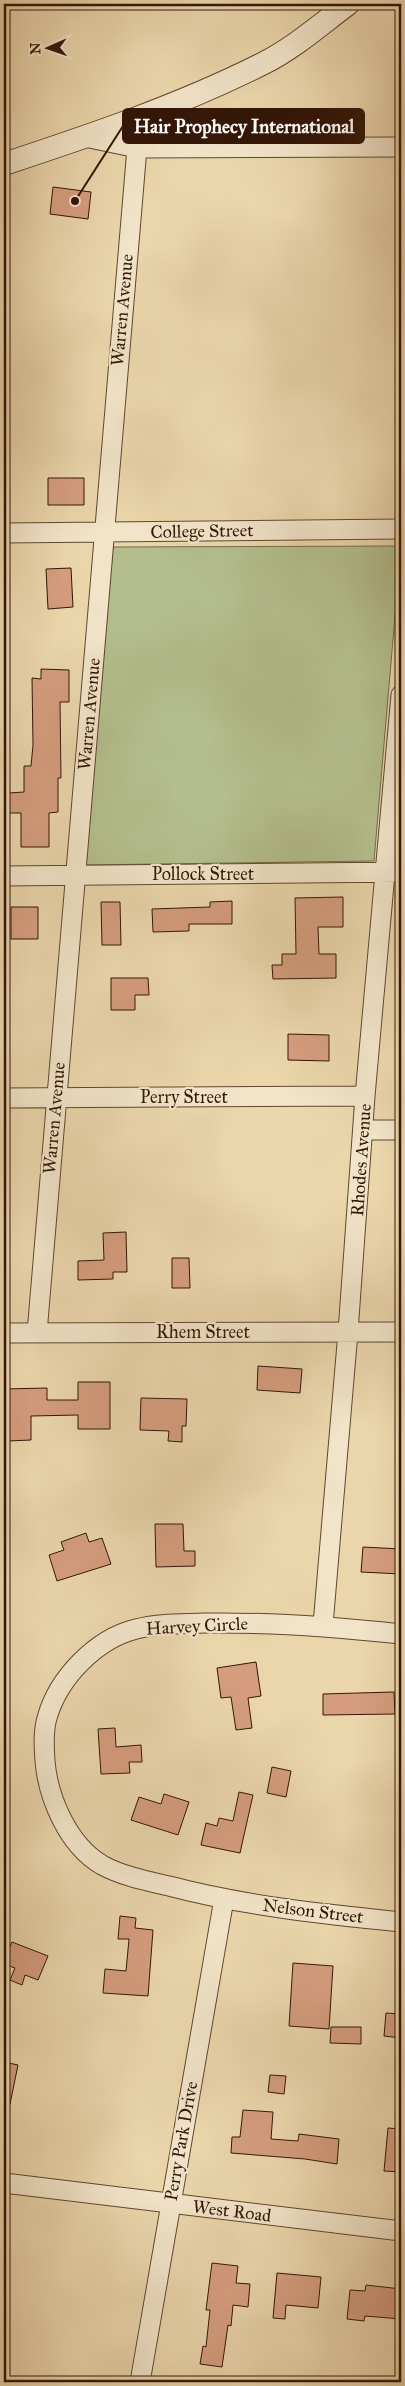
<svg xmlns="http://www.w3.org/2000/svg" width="405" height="2386" font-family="'IM FELL Great Primer',serif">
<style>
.green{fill:#b3be8c;stroke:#736a4a}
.building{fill:#d59d7e;stroke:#331607}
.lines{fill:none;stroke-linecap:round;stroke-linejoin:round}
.minor-casing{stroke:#614630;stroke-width:21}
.tertiary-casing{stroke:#614630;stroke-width:24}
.minor{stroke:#f2e4c9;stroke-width:19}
.tertiary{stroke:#f2e4c9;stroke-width:22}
.labels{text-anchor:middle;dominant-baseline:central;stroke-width:4.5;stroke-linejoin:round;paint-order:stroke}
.street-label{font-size:18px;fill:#331607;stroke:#f2e4c9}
.leader{fill:none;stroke:#331607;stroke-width:2}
.callout-dot{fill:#331607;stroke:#f2e4c9;stroke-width:2}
.callout{fill:#331607;stroke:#331607;stroke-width:2}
.callout-label{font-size:19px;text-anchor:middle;font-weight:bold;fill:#fff}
</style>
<rect width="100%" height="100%" fill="#ebd6ac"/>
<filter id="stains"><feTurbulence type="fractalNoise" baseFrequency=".004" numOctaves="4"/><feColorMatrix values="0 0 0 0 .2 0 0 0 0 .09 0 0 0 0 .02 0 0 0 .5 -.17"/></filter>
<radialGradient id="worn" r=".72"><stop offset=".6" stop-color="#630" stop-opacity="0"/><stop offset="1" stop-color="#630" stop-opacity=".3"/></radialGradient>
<path class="green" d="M401,546L374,861L86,865L113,547Z"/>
<path class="building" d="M53,187L91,192L88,219L50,214Z
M48,478H84V505H48Z
M71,568L73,607L48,609L46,569Z
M41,669L69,670V702H60L61,778H58V812L49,813V847H21V813H8V793L24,792V766H31L33,745L32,678L41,679Z
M343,897V927H318L319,954H336V978L273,979L272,965H282V954H296L295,898Z
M232,901V924H189V931L153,932L152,909L210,907V902Z
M101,902H120L121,945H102Z
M11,907H38V939H11Z
M111,978H148L149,995H135V1010H111Z
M288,1034L329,1035V1061L288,1060Z
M126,1232L127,1272H113V1279L78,1280V1261L104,1260L103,1233Z
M172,1258H189L190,1288H172Z
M258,1366L302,1369L300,1393L257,1390Z
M78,1382H110V1429H78V1415L31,1416V1440L8,1441V1416H4V1389L47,1388V1400H78Z
M141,1398L187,1399L186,1426H182V1442L168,1441L169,1431L140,1430Z
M155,1524H183L184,1551H195V1566L156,1567Z
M86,1533L89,1542L102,1538L111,1564L57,1581L49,1555L64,1550L61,1542Z
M363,1547L401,1549V1574L361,1572Z
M256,1662L261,1696L248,1698L252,1728L236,1730L231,1697L221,1698L217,1668Z
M394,1692L395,1714L323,1715V1694Z
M115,1728L116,1747L141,1745L142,1762H129L130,1773L101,1774L98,1729Z
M272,1767L291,1771L286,1797L267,1793Z
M239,1792L253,1795L240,1853L201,1845L206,1823L217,1826L219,1818L233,1821Z
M164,1794L189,1802L178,1835L131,1820L139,1797L161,1804Z
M120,1916L136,1918L135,1928L153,1930L148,1996L103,1993L105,1969L126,1971L129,1939H118Z
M12,1942L48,1956L38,1980L25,1975L22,1985L10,1980L15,1968L4,1964V1947L9,1949Z
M293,1963L333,1966L329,2029L289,2026Z
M386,2013L401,2014V2038L384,2036Z
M331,2027H361V2044L330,2043Z
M4,2062L18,2065L10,2104H4Z
M270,2075L286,2076L284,2094L268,2092Z
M243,2110L273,2112L271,2139L298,2141L299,2134L339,2139L337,2164L305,2159L231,2153L232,2137H240Z
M388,2128L401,2129V2172L384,2171Z
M212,2263L238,2266L236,2283L250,2284L248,2307L233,2305L231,2326L228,2325L222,2367L200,2364L203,2346L206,2347L210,2310H206Z
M277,2273L321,2277L318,2308L286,2305L285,2319L273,2318Z
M366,2285L401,2289V2319L365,2316L364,2321L347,2319L350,2290L365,2291Z"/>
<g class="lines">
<defs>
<path id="minor" d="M85,137L137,148L401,147
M4,533L401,529
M4,876L401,872
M4,1098L365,1096
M363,1130H401
M4,1333L401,1332
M37,1333L137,148
M323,1625L348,1332L365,1096L401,695
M401,1634C336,1627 271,1622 205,1623C182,1624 158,1623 136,1629C96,1639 58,1678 47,1718C43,1731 44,1747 45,1761C48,1798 68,1845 102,1865C122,1876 147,1881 169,1886C245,1906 323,1914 401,1922
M4,2183L401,2231
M140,2382L224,1899"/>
<path id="tertiary" d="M4,164C92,135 181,105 264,63C294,48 321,24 348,4"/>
</defs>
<use href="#minor" class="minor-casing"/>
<use href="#tertiary" class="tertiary-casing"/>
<use href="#minor" class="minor"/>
<use href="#tertiary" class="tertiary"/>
</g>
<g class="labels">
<g class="street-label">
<text transform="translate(122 310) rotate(-85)">Warren Avenue</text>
<text transform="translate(202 531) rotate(-1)">College Street</text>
<text transform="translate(89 714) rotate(-85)">Warren Avenue</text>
<text x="203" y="874">Pollock Street</text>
<text x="184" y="1097">Perry Street</text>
<text transform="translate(54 1118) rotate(-85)">Warren Avenue</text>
<text transform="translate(361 1160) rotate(-86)">Rhodes Avenue</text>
<text x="203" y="1332">Rhem Street</text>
<text transform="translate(197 1626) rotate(-3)">Harvey Circle</text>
<text transform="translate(313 1911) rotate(7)">Nelson Street</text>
<text transform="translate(181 2141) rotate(-80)">Perry Park Drive</text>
<text transform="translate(232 2211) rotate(7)">West Road</text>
</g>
</g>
<path class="leader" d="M75 201L123 126"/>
<circle class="callout-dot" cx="75" cy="201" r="5"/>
<rect class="callout" x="123" y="109" width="241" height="34" rx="5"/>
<g class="callout-label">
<text x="244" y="133">Hair Prophecy International</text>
</g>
<rect width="405" height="2386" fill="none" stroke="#ebd6ac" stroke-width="20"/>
<rect x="5" y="5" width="395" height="2376" fill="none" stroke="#331607" stroke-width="2.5"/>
<rect x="10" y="10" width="385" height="2366" fill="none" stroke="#331607"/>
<g transform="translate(48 48) rotate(268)" stroke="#f2e4c9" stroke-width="4" paint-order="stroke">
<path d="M0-4L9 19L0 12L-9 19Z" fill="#331607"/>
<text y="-8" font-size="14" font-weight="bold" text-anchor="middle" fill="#331607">N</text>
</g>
<rect width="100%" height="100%" filter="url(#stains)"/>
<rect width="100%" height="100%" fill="url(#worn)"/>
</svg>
